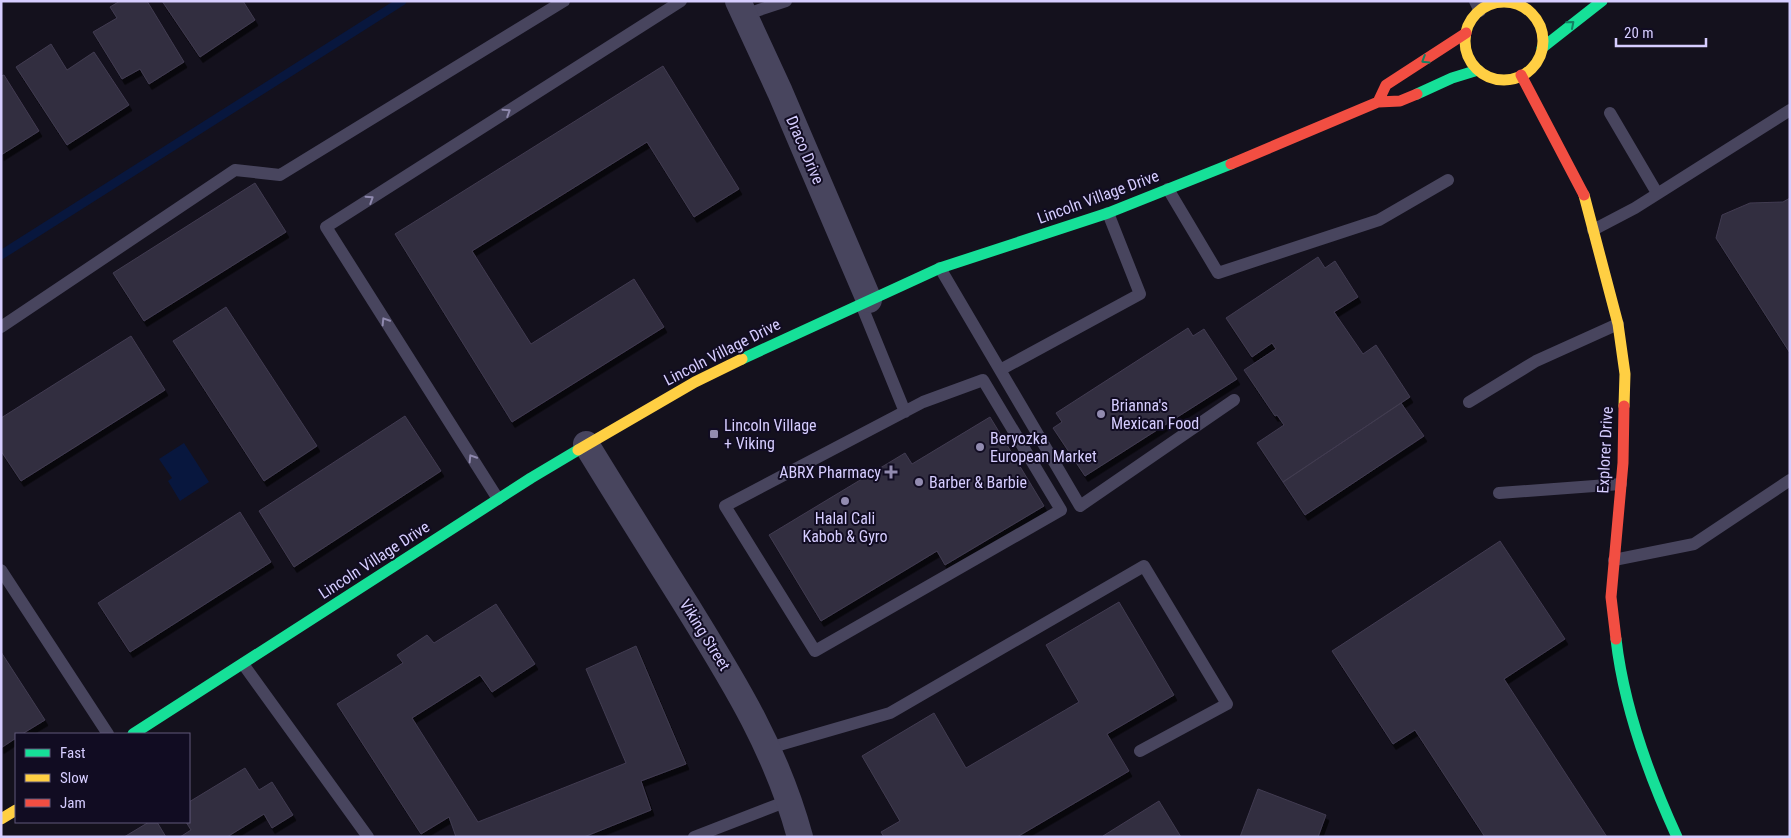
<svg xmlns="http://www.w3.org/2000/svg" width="1791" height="838" font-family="'Roboto Condensed',sans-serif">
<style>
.water{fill:#08173e}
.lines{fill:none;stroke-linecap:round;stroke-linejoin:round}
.stream{stroke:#08173e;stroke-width:9}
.building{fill:#322f3f;stroke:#413b51;filter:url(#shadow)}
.lane{stroke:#48455e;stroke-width:12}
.street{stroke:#48455e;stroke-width:26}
.fast{stroke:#16e098;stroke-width:11}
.slow{stroke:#ffcf43;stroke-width:11}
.jam{stroke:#f24e42;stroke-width:11}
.oneway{stroke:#148163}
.oneway2{stroke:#8f89ae}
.poi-dot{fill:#928bb0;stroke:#110c22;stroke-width:2}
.labels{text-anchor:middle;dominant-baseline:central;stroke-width:4;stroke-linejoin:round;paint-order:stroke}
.street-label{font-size:16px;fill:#d6cdff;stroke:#110c22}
.poi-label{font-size:16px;fill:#d6cdff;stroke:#110c22;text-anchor:start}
</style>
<defs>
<filter id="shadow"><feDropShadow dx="3" dy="5.5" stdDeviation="0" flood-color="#0009"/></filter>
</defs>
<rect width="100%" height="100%" fill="#14111d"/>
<path class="water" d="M184,443L209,482L180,501L168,481L172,478L159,459Z"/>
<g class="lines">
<path class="stream" d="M1,255L402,1"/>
</g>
<path class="building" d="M120,1H147L184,62L149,84L140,69L122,79L93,32L117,18L110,7Z
M162,1H243L255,20L200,57Z
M51,44L67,70L94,52L129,105L67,145L16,67Z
M663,66L739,189L694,217L647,142L472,251L531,344L634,279L664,327L512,422L395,234Z
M4,75L39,131L1,155V76Z
M255,183L286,232L144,321L113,273Z
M1790,198V353L1716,238L1722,215L1750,203L1783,202Z
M1318,257L1325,268L1335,261L1358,297L1334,312L1363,354L1376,345L1410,397L1283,482L1257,443L1284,425L1277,415L1275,416L1244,370L1276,349L1272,343L1252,357L1226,318Z
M226,307L317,446L264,481L173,341Z
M1188,328L1193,336L1204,329L1237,379L1085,476L1053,428L1062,422L1056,413Z
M131,336L165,390L21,481L1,451V418Z
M1401,403L1424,436L1305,515L1283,482Z
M405,416L441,471L294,567L259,511Z
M990,417L1044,506L945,565L937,551L821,621L769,535L905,453L912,464Z
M240,512L271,562L130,652L98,603Z
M1500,541L1565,639L1504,679L1607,837H1485L1415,730L1393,744L1332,651Z
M1119,602L1174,695L1107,734L1129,771L1017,837H884L881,832L900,821L862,756L934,713L966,768L1079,702L1046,645Z
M496,604L535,664L492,692L480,675L412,718L478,822L626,763L586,669L636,646L686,764L641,781L651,810L584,837H456L449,817L421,834L337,704L403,663L397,655L427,635L434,643Z
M1,652L45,720L22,734H16V738L1,748Z
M245,768L259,790L272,782L293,815L272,828L264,814L227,837H180L191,830L186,822H189V802Z
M1258,789L1326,815L1318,837H1240Z
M1159,801L1181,837H1103V836Z
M149,822H157L166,837H124Z"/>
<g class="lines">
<path class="lane" d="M1475,1L1480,11
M744,15L786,1
M1610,113L1657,193
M1168,189L1218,273L1379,220L1448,180
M1108,213L1140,294L1000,370L1080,506L1234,400
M1593,230L1635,208L1790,110
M940,268L1000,370
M861,304L905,412
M1,327L235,170L280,175L564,1
M983,380L1061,510L815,651L725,506L923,402Z
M1469,402L1536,361L1618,324
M1499,493L1621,484
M498,499L326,227L681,1
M1614,560L1694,544L1790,480
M1,570L108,734
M243,664L368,837
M769,748L890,713L1144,566L1227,704L1140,751
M694,837L790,800"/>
<path class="street" d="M738,1L780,92L869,300
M586,444C619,498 653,552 687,606C734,682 776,749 800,837"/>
<path class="fast" d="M1542,48L1602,1
M1417,94L1452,78L1478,70
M742,359L940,268L1108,213L1231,164
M1616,639C1624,708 1648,774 1677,837
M133,734L531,478L578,450"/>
<path class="slow" d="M1465 41a39 39 0 1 1 78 0a39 39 0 1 1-78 0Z
M1584,195L1618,324L1625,374L1624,406
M578,450L695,382L742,359
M1,819L16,810"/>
<path class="jam" d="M1521,75L1584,195
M1378,102L1386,85L1466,33
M1231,164L1378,102L1400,101L1417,94
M1616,639L1611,597L1623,463L1624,406"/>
</g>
<defs><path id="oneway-chevron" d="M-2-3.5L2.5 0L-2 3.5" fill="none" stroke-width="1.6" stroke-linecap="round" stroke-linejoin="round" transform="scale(1.25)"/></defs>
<g class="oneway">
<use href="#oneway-chevron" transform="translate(1571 24) rotate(-41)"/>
<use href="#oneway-chevron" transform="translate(1425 60) rotate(148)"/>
</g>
<g class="oneway2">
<use href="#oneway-chevron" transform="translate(507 112) rotate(-33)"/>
<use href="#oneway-chevron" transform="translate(370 199) rotate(-33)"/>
<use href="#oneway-chevron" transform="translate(385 321) rotate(-122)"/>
<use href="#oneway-chevron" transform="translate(472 458) rotate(-122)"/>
</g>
<g class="poi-dot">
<circle cx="1101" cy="414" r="5"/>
<rect x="709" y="429" width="10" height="10" rx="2.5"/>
<circle cx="980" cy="447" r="5"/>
<path d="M888.5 464.5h5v5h5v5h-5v5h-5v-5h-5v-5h5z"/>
<circle cx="919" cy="482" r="5"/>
<circle cx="845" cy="501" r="5"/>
</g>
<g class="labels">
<g class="street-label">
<text transform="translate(805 150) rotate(67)">Draco Drive</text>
<text transform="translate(1098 197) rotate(-20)">Lincoln Village Drive</text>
<text transform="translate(722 352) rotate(-27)">Lincoln Village Drive</text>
<text transform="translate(1605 450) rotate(-87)">Explorer Drive</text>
<text transform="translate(374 560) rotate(-33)">Lincoln Village Drive</text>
<text transform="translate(705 635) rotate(58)">Viking Street</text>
</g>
<g class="poi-label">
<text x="1111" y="405">Brianna's<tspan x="1111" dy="18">Mexican Food</tspan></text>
<text x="724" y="425">Lincoln Village<tspan x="724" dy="18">+ Viking</tspan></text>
<text x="990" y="438">Beryozka<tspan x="990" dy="18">European Market</tspan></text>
<text x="881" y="472" text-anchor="end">ABRX Pharmacy</text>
<text x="929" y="482">Barber &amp; Barbie</text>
<text x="845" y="518" text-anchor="middle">Halal Cali<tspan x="845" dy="18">Kabob &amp; Gyro</tspan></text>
</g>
</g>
<rect width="1791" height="838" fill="none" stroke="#d6cdff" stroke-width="5"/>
<rect x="15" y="733" width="175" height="90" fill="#110c22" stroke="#60597a"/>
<rect x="25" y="749" width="25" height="8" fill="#16e098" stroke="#60597a"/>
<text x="60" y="758" font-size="15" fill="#d6cdff">Fast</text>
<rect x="25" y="774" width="25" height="8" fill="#ffcf43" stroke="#60597a"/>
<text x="60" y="783" font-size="15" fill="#d6cdff">Slow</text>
<rect x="25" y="799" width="25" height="8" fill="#f24e42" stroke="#60597a"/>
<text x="60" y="808" font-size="15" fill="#d6cdff">Jam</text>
<path d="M1616 38v8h90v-8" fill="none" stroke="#d6cdff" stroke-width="2.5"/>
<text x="1624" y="38" font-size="15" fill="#d6cdff" stroke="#110c22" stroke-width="4" paint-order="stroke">20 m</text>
</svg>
